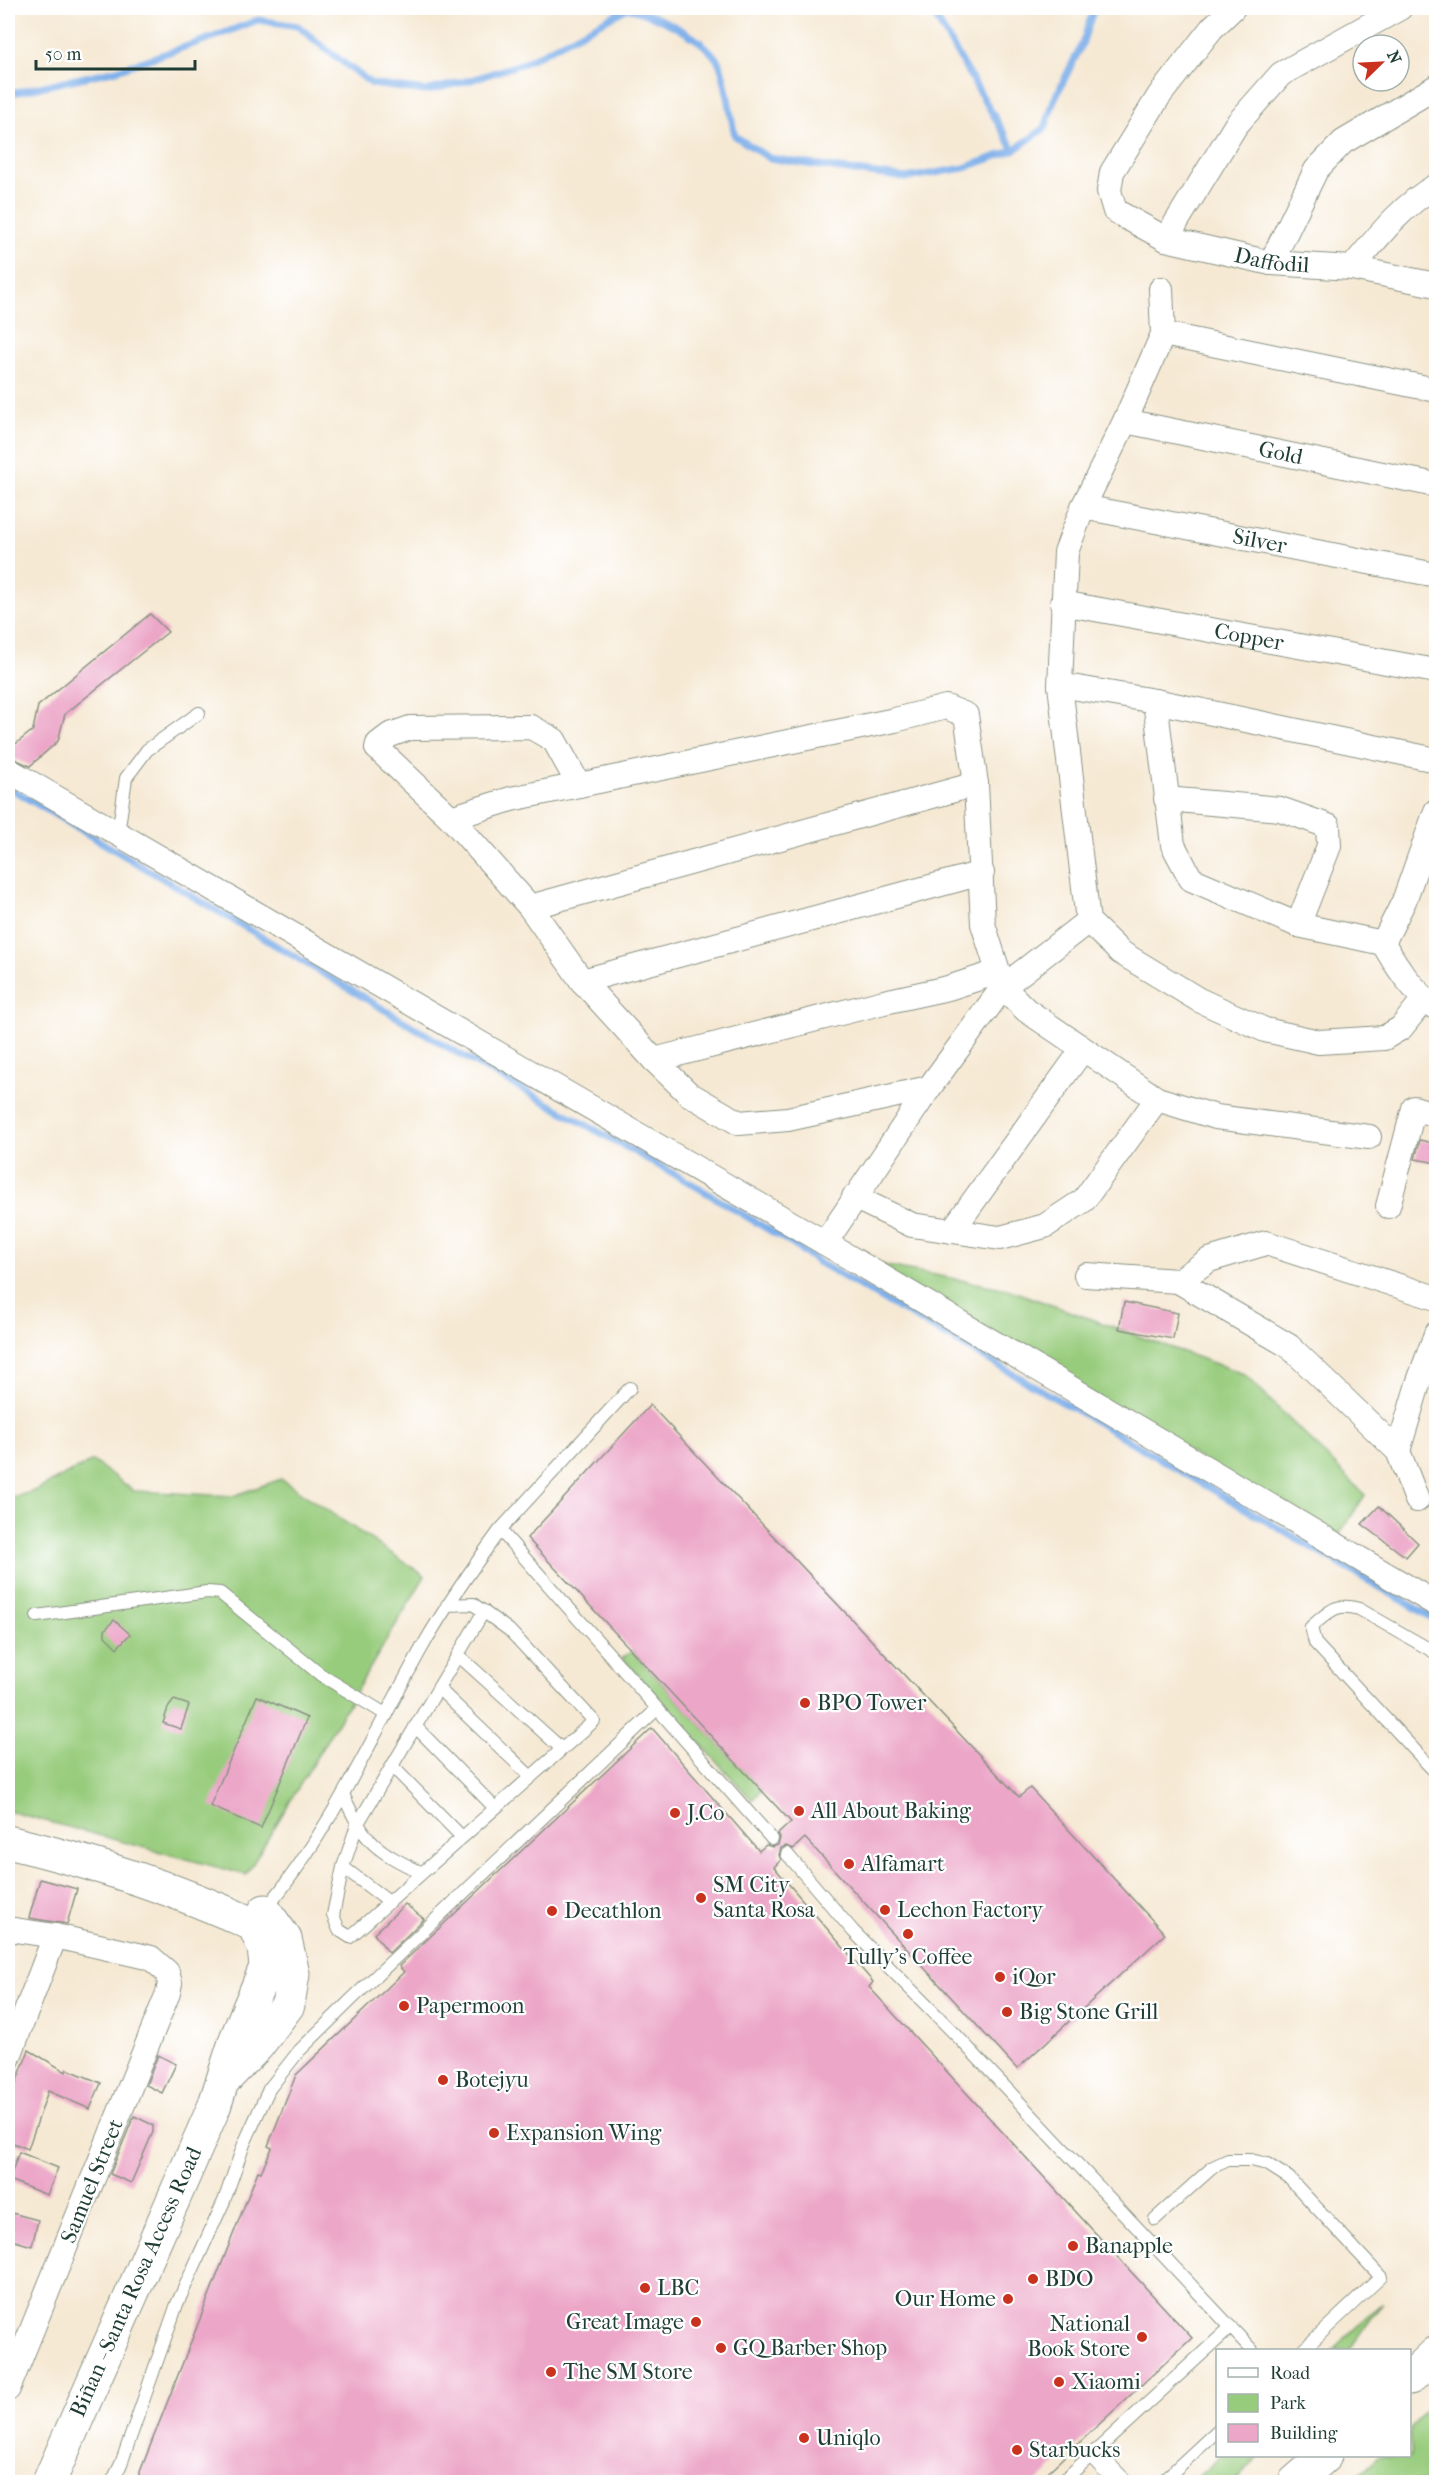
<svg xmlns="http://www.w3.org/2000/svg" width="1444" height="2490" font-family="'IM FELL French Canon',serif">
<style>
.green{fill:#98cc7d;stroke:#5c8458;stroke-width:1.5}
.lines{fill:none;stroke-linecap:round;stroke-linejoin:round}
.stream{stroke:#7fb0ea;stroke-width:7}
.building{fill:#eca6c8}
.service-casing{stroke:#8a9384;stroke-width:14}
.minor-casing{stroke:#8a9384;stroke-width:26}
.secondary-casing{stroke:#8a9384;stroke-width:35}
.trunk-casing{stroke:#8a9384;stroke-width:35}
.service{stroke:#fff;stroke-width:12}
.minor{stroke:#fff;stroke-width:24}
.secondary{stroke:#fff;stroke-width:33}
.trunk{stroke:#fff;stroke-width:33}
.poi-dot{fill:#c8321e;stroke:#fff;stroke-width:2}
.labels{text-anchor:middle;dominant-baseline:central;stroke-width:4.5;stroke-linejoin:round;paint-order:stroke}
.street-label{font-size:22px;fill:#1f3d34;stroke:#fff}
.poi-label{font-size:22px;fill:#1f3d34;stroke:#fff;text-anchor:start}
</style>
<rect width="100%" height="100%" fill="#fff"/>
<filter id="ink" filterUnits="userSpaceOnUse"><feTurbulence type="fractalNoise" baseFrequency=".0167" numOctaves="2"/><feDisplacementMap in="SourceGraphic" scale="12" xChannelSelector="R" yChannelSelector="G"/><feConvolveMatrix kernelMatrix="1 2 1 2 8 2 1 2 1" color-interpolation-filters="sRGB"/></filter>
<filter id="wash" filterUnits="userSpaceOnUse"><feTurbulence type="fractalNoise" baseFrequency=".008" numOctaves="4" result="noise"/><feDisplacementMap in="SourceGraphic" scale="24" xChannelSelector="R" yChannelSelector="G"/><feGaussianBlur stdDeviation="1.35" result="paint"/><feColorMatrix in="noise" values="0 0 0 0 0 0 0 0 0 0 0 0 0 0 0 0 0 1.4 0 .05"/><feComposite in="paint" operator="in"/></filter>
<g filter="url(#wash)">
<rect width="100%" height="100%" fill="#f6e9d4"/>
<path class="green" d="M862,1261L1007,1289L1244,1374L1365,1495L1337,1538Z
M93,1461L134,1491L233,1496L281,1479L425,1576L246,1875L8,1811V1499L34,1491Z
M632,1651L762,1790L752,1800L622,1658Z
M1383,2302L1349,2350H1332Z
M1436,2401V2482H1351L1379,2456H1410V2427Z
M1221,2456H1260L1234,2482H1192Z"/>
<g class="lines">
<path class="stream" d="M930,8L1014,150
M8,94L117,70L211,38L258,20L298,26L328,51L372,84L426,91L471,80L524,63L628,8C655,15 705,37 719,63C726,77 731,119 735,136L769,158L840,169L906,178L964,168L1014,150L1045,128L1054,100L1082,44L1094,8
M8,787L461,1055L692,1184L794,1245L816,1261L1097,1422L1436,1620"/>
</g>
<g id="blocks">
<path class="building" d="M150,614L168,632L65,714L58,741L30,766L8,756V750L33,730L38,706Z
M1420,1140L1437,1144V1163L1415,1159Z
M1124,1302L1178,1313L1173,1339L1119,1329Z
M650,1405L1019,1797L1030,1788L1165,1934L1017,2069L805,1838L793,1849L786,1846L781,1848L779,1855L781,1860L774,1867L873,1982L869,1987L1192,2338L1037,2482H136L258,2171L261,2172L272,2148L268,2146L296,2075L404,1972L399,1966L652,1728L759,1851L766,1845L773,1847L778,1845L780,1838L778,1834L791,1822L527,1538Z
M1379,1506L1418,1543L1406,1557L1362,1524Z
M114,1620L130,1634L117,1648L105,1636V1630Z
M257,1696L307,1718L261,1828L210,1806Z
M174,1700L189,1705L181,1729L163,1723L168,1708Z
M40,1879L77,1889L67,1924L29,1918Z
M405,1904L424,1919L389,1953L374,1934Z
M29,2050L66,2072L67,2069L101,2083L90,2109L48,2091L28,2149L8,2141V2103Z
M158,2055L176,2064L162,2093L146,2085Z
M134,2116L153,2125V2132L131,2183L110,2174Z
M19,2152L58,2168L47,2195L9,2180Z
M8,2212L38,2220L32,2246L8,2239Z"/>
</g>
</g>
<g filter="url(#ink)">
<use href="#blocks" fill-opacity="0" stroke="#8a9384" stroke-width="1.5"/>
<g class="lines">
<defs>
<path id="service" d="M118,834L126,778L147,750L199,713
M500,1530L630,1388
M37,1616L207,1592L220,1593L321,1675L387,1715
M1436,1653L1359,1609C1335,1602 1329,1612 1311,1627L1315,1643L1436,1773
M458,1655L562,1749
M438,1688L531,1777
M415,1726L495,1808
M392,1766L462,1837
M344,1796C364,1843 377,1851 422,1873L594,1721L509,1630L473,1604L447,1605
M787,1854L853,1931L958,2037L1252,2350
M343,1867L389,1902
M422,1873L350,1937L339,1930L333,1915L343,1867L357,1825L484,1611
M265,1910C332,1830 373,1734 424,1644C447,1604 473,1567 500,1530L772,1839
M1155,2219L1213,2167L1228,2160H1251L1267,2164L1289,2178L1381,2277L1303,2350
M1096,2450L1127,2482
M1090,2456L1115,2482
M112,2482L121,2464L177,2304L224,2201L244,2144L269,2089L299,2051L354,1997L657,1709
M1062,2482L1231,2327
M1162,2482L1218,2430"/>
<g id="minor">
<path id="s1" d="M1233,8L1212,28L1159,96L1112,172L1109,191L1115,211L1166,239L1271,263L1352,268L1436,285"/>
<path d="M1166,239L1236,125L1281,74L1400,8"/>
<path d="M1271,263L1316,170L1343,142L1436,87"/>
<path d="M1352,268C1377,238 1402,205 1436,186"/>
<path d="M1161,289L1163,334L1125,421L1083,507L1066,552L1060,685L1088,921L1120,952L1199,1000L1265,1030L1319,1042L1384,1038L1401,1028L1424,999"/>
<path d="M1163,334L1436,390"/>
<path id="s2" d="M1125,421L1436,485"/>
<path id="s3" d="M1083,507L1436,575"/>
<path id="s4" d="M1062,603L1436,671"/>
<path d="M1060,685L1155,701L1436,760"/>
<path d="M1155,701L1173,845L1191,879L1298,925L1383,943"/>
<path d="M8,770L825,1243L1436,1604"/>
<path d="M579,785L554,740L531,727L410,728L390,735L378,744L377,748L451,818L530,907L582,981L654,1060L689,1094L739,1123L788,1119L929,1088"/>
<path d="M1166,799L1280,809L1328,826L1329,846L1298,925"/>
<path d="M451,818L511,799L895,720L946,707L966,715L976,784L983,924L1003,987L1026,1010L1157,1099L1216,1117L1369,1137"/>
<path d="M530,907L976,784"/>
<path d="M582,981L982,873"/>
<path d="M1435,1007C1412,990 1397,967 1383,943L1404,901L1436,811"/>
<path d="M654,1060L884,1002L948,988L998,972"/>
<path d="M854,1197L912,1225L1000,1238L1045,1226L1084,1200L1157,1099"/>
<path d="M1388,1206L1414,1108L1436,1115"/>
<path d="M952,1231L1083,1049"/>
<path d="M825,1243L929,1088L1003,987L1088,921"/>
<path d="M1086,1275L1178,1281L1289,1346L1398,1451L1417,1500"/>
<path d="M1178,1281L1209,1260L1266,1243L1436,1298"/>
<path d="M1398,1451L1418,1384L1436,1334"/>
<path d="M8,1929L55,1936L151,1958L167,1972L170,1983L168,1993L8,2389"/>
<path d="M8,2059L55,1936"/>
</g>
<path id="secondary" d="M8,1842C92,1862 175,1888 254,1925L264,1948L266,1967L236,2039L214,2107L49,2482
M227,2077L258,2045L288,2005L293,1974L285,1939L265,1911"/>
<path id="trunk" d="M1410,2378L1436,2353
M1295,2482L1325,2456"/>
</defs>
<use href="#service" class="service-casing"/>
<use href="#minor" class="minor-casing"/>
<use href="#secondary" class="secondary-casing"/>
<use href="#trunk" class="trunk-casing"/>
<use href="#service" class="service"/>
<use href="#minor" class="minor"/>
<use href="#secondary" class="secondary"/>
<use href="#trunk" class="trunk"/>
</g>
</g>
<g class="poi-dot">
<circle cx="805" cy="1703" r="6"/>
<circle cx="799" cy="1811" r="6"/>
<circle cx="675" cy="1813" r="6"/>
<circle cx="849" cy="1864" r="6"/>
<circle cx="701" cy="1898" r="6"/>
<circle cx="885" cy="1910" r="6"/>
<circle cx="552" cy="1911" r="6"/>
<circle cx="908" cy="1934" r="6"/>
<circle cx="1000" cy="1977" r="6"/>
<circle cx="404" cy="2006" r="6"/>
<circle cx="1007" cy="2012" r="6"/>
<circle cx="443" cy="2080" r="6"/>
<circle cx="494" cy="2133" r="6"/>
<circle cx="1073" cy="2246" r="6"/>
<circle cx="1033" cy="2279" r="6"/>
<circle cx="645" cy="2288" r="6"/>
<circle cx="1008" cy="2299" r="6"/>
<circle cx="696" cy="2322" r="6"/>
<circle cx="1142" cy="2337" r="6"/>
<circle cx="721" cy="2348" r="6"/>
<circle cx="551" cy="2372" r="6"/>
<circle cx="1059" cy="2382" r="6"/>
<circle cx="804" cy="2438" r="6"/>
<circle cx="1017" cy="2450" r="6"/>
</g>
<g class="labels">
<g class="street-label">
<text stroke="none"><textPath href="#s1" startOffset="411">Daffodil</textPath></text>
<text stroke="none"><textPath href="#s2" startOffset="159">Gold</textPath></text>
<text stroke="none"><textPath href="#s3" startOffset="180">Silver</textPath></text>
<text stroke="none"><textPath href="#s4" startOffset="190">Copper</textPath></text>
<text transform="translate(92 2181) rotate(-68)">Samuel Street</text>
<text transform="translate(136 2282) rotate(-66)">Biñan - Santa Rosa Access Road</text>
</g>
<g class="poi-label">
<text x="817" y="1703">BPO Tower</text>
<text x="811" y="1811">All About Baking</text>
<text x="687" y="1813">J.Co</text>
<text x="861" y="1864">Alfamart</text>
<text x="713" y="1885">SM City<tspan x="713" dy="25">Santa Rosa</tspan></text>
<text x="897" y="1910">Lechon Factory</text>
<text x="564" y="1911">Decathlon</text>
<text x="908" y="1957" text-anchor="middle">Tully's Coffee</text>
<text x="1012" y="1977">iQor</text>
<text x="416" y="2006">Papermoon</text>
<text x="1019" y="2012">Big Stone Grill</text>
<text x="455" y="2080">Botejyu</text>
<text x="506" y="2133">Expansion Wing</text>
<text x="1085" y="2246">Banapple</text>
<text x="1045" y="2279">BDO</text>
<text x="657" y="2288">LBC</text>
<text x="996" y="2299" text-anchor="end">Our Home</text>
<text x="684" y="2322" text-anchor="end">Great Image</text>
<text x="1130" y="2324" text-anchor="end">National<tspan x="1130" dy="25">Book Store</tspan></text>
<text x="733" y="2348">GQ Barber Shop</text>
<text x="563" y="2372">The SM Store</text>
<text x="1071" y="2382">Xiaomi</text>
<text x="816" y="2438">Uniqlo</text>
<text x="1029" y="2450">Starbucks</text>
</g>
</g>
<rect width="1444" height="2490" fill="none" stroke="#fff" stroke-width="30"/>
<rect x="1216" y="2349" width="195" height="108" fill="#ffffff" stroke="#a5b1ae" stroke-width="1.5"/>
<rect x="1228" y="2368" width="30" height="9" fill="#ffffff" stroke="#a5b1ae" stroke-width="1.5"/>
<text x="1270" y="2379" font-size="18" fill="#1f3d34">Road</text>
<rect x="1228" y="2394" width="30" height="18" fill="#98cc7d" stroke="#a5b1ae" stroke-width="1.5"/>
<text x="1270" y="2409" font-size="18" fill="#1f3d34">Park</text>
<rect x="1228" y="2424" width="30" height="18" fill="#eca6c8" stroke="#a5b1ae" stroke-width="1.5"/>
<text x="1270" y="2439" font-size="18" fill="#1f3d34">Building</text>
<g transform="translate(1381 63) rotate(66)"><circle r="28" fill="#ffffff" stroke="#a5b1ae" stroke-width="1.5"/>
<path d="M0-4.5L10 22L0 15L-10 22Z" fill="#c8321e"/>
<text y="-9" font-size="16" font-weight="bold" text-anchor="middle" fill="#1f3d34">N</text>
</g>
<path d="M36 60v9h159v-9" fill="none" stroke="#1f3d34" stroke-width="3"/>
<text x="45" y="60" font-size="18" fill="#1f3d34" stroke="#ffffff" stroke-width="4.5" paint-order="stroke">50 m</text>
</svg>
